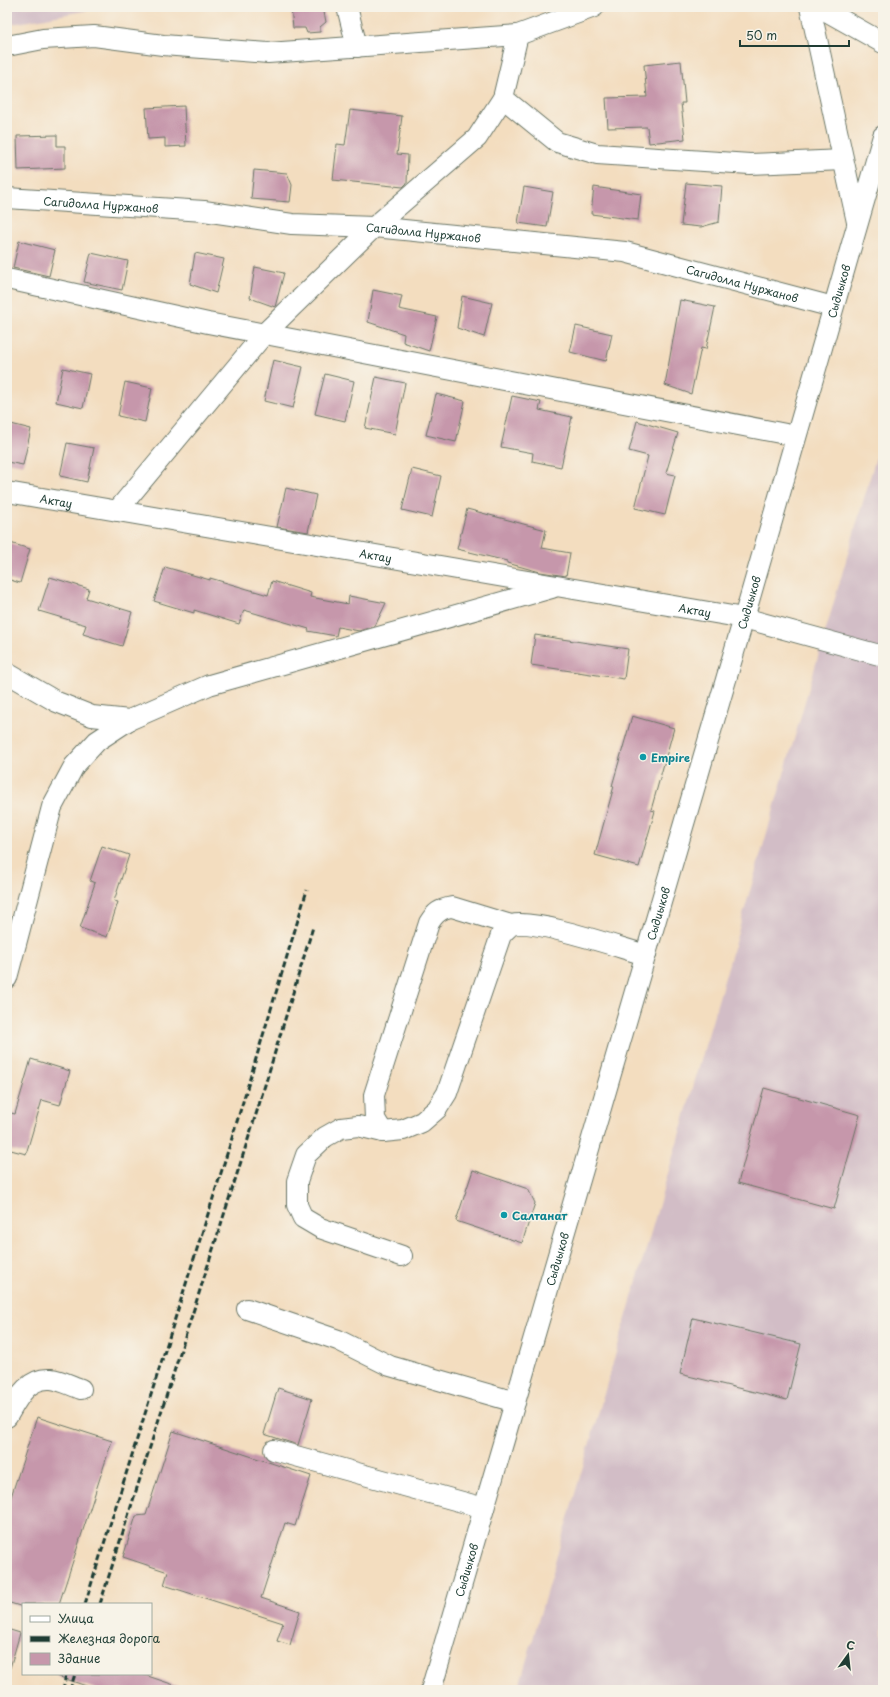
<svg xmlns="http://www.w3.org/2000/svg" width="890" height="1697" font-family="'Playpen Sans',sans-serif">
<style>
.industrial{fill:#d2bdc6}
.building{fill:#c697ab}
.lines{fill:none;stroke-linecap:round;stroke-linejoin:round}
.minor-casing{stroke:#697565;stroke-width:22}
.minor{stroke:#fff;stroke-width:20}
.rail{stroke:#1f3d34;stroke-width:3;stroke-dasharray:6 3;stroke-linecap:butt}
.culture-dot{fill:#0f9aa8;stroke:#f7f3e8;stroke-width:1.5}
.labels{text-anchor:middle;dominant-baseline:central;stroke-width:3;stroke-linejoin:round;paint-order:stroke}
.street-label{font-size:11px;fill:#1f3d34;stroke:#f7f3e8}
.culture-label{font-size:11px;font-weight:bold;fill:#0d838f;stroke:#f7f3e8;text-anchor:start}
</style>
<rect width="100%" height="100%" fill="#f7f3e8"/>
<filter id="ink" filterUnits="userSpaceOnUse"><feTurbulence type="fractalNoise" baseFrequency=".025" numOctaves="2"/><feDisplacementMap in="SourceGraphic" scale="8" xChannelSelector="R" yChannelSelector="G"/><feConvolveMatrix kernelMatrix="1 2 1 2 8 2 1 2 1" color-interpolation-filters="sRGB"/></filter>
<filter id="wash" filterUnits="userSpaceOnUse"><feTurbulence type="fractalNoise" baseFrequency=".012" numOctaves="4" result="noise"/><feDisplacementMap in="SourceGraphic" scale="16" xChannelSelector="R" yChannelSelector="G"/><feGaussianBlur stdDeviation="0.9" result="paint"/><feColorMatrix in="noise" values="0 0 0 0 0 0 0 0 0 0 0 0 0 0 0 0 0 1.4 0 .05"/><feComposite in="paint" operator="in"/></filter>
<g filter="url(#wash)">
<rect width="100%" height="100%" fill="#f3ddbf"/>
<path class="industrial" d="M7,7H106L7,25Z
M883,433V1690H518Z"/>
<g id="blocks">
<path class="building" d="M291,7H323L326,22L320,27V32L307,33L305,28H293Z
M681,61L685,103H681L685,139L649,143L647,127L608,128L606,98L647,97L644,65Z
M184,106L186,146L165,147V138L148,139L146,108Z
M350,110L402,116L397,154L408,155L407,183L403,187L333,180L337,144L345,145Z
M57,135V146H65V168L18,170L17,136Z
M254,170L287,173L292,185L290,202L251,199Z
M686,183L722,186L719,222L701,227L681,225Z
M524,187L553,192L547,227L518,223Z
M594,187L641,194L638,220L591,214Z
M19,241L55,250L49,276L13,268Z
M91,253L128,261L122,290L84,282Z
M195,253L224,259L216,293L190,284Z
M255,267L284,273L275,307L250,298Z
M373,290L402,296L399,309L437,317L429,351L403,342L404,334L368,322Z
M462,296L492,303L484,337L457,328Z
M680,300L715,307L706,349L701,348L691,394L665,385Z
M576,326L612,334L606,361L570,352Z
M273,360L303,367L293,408L264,401Z
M63,368L90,374L83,408L56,402Z
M325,374L354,381L345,421L315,414Z
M376,377L405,383L395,434L365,428Z
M125,382L152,388L145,422L118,416Z
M436,394L465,401L456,442L426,435Z
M512,396L541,402L539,410L572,417L561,467L532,461L533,453L501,447Z
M637,421L678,433L666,473L675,475L665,515L635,508L648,456L629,451Z
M7,423L31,429L23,465L7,462Z
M67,443L94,448L87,482L60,476Z
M412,469L441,476L432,517L402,510Z
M286,488L316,495L308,532L277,527Z
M467,509L546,530L542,548L570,553L566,576L540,572L507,563V561L457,549Z
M7,542L30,549L20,583L7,579Z
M165,567L210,580V578L268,595L272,581L311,593L310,597L348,604L349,596L386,603L375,626L359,631L338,627L336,636L308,631L309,629L244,610L239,624L194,610V613L154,601Z
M50,577L89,589L86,598L132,612L122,646L83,634L86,625L39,611Z
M535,635L628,649L624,679L531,665Z
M632,716L674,728L651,810L655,811L639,867L595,855L614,786H612Z
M102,846L129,855L114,901L118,902L107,937L80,928L95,883L90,881Z
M31,1059L70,1071L60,1105L42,1100L26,1154L7,1149V1112L15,1114Z
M764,1088L860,1115L834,1209L738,1183Z
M473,1170L528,1189L535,1203L522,1243L456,1221Z
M693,1318L801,1344L787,1400L680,1374Z
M278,1388L312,1399L298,1445L264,1434Z
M37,1417L112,1441L59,1604H23V1607L7,1602V1509Z
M173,1431L311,1476L295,1526L285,1523L261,1598L300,1611L290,1645L277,1641L283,1623L164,1585L168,1572L123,1557L136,1516L146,1515Z
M7,1629L20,1633L10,1668H7Z
M58,1674H142L183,1688V1690H98L57,1676Z"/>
</g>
</g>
<g filter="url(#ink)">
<use href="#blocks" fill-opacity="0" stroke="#697565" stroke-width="1"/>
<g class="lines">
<defs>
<g id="minor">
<path d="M347,7L357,47"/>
<path d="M810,7L857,222"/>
<path d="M819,7L883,43"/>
<path d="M7,46L43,39L94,36L163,45L268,53L518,35L594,7"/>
<path d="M503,98L557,142L597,154L750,164L843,160"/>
<path id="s1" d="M7,198L204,211L292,224L374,227L625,252L833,307"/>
<path d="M7,279L208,323L796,436"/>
<path id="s2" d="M7,492L744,618L883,656"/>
<path d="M117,511L264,334L374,227L477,138L503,98L518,35"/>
<path d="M7,673L57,702L92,716L129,720L209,685L552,588"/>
<path d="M7,978L52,807L74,766L97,741L129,720"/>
<path d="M383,1132L375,1119L374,1095L429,923C435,913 440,909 452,907L511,925"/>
<path d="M402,1256L320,1228L303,1218L297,1205V1181L306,1155L325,1137L341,1128L358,1126L383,1132L403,1130L422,1122L437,1109L447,1093L501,935C504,932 508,927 512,925C534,918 620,948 646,955"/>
<path d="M247,1309L338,1340L390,1366L515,1402"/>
<path d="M7,1417C17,1400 27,1377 51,1379C61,1380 72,1386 81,1389"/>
<path d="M274,1450L484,1508"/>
<path id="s3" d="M431,1690L744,618L883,136"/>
</g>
</defs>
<use href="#minor" class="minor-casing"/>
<use href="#minor" class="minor"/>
<path class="rail" d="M85,1604L232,1138L307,890
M100,1604L258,1108L313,927
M63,1690L66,1674
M70,1690L75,1674"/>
</g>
</g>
<g class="culture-dot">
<circle cx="643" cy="757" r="4"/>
<circle cx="504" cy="1215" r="4"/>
</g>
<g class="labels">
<g class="street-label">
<text stroke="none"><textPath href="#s1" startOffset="94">Сагидолла Нуржанов</textPath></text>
<text stroke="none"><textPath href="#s1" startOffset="418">Сагидолла Нуржанов</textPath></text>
<text stroke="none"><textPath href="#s1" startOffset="742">Сагидолла Нуржанов</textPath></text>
<text stroke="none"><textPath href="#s3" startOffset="1457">Сыдиыков</textPath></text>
<text stroke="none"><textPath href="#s2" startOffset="50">Актау</textPath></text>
<text stroke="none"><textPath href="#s2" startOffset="374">Актау</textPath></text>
<text stroke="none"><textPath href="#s3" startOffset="1133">Сыдиыков</textPath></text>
<text stroke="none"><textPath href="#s2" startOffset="698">Актау</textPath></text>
<text stroke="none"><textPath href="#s3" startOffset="809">Сыдиыков</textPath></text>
<text stroke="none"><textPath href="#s3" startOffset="449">Сыдиыков</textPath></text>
<text stroke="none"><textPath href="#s3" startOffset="125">Сыдиыков</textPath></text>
</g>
<g class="culture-label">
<text x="651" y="757">Empire</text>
<text x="512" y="1215">Салтанат</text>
</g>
</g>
<rect width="890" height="1697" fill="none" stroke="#f7f3e8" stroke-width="24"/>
<rect x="22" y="1603" width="130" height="72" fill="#f7f3e8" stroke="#a1aaa0"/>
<rect x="30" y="1616" width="20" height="6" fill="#ffffff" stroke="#a1aaa0"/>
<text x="58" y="1623" font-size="12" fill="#1f3d34">Улица</text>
<rect x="30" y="1636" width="20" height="6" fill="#1f3d34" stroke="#a1aaa0"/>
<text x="58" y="1643" font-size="12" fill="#1f3d34">Железная дорога</text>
<rect x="30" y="1653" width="20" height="12" fill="#c697ab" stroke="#a1aaa0"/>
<text x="58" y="1663" font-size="12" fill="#1f3d34">Здание</text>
<g transform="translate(848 1655) rotate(15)" stroke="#f7f3e8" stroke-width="3" paint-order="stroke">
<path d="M0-3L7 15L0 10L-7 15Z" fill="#1f3d34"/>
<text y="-6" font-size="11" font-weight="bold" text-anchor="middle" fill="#1f3d34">С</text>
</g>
<path d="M740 40v6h109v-6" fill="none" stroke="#1f3d34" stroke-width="2"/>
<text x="746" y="40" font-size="12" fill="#1f3d34" stroke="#f7f3e8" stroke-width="3" paint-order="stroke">50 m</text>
</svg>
